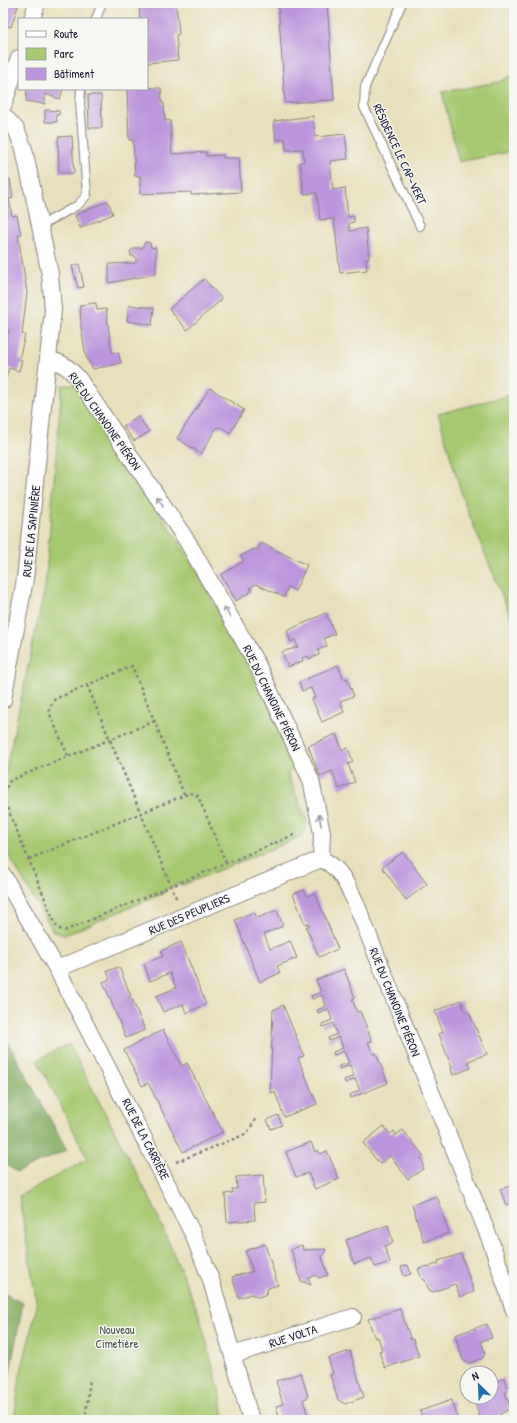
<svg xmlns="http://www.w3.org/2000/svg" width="517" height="1423" font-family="'Patrick Hand',sans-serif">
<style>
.green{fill:#a7c972;stroke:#647656}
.forest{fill:#85ad64;stroke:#546850}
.building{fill:#bd95dc}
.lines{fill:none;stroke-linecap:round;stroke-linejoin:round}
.service-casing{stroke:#85817c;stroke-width:10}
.minor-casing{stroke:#85817c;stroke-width:18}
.path{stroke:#85817c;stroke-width:2.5;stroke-dasharray:3 3;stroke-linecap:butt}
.service{stroke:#fff;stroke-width:8}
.minor{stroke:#fff;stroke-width:16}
.oneway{stroke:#9c9ca7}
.labels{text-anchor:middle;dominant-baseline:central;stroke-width:3;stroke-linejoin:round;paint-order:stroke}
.street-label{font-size:12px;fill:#22223b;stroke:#f6f6f2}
.park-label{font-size:12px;fill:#4a544c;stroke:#f6f6f2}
</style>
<rect width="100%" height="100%" fill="#f6f6f2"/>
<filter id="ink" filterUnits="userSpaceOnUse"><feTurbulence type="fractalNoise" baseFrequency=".025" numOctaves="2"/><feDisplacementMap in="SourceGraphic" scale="8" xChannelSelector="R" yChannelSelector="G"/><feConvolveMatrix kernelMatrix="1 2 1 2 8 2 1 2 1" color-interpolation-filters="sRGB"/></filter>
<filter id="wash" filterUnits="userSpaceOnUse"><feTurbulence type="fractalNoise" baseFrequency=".012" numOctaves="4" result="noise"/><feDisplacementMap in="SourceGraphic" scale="16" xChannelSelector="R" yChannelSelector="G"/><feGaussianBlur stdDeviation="0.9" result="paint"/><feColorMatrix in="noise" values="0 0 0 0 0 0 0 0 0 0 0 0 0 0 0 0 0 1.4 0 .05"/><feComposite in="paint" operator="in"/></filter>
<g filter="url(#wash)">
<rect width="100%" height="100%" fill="#e8e0bc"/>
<path class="green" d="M514,74V151L459,162L442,92L499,82Z
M62,385H75L189,557L301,765L287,773L307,821L303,836L183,885L179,884L165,890L164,893L65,935L53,931L7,853L3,836V783L45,587Z
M514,394V625L464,502L438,414Z
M69,1044L153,1205L199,1314L221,1396L224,1420H14L20,1376L37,1306L19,1196L88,1159L37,1060Z"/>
<path class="forest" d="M3,1025L6,1039L67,1150L17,1172L3,1163Z
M3,1293L23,1303L6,1393L3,1397Z"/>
<g id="blocks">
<path class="building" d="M3,3H19L11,27L3,24Z
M139,3H176L179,34L176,35L178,60L147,63V19H140Z
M278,3H327L334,100L285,103Z
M147,88H161L162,103H164L165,121L170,120L172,154L206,152V156L223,155V158H239L241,192L191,195V192L140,194V176H135L133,140H129L127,89Z
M27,89H63L60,99L45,94V104L26,101Z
M88,95H101L102,128H89Z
M45,110L59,111V115H56L57,122H45Z
M313,116L315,137L345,134L348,159L330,161L333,190L345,188L348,217L354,216V222L349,223L350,231L366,228L369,258L366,259L367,270L340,273L334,219L320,220L317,193L304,194L300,162H304L303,149L286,150L285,139L276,140L274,121Z
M72,136L74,173H59L58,137Z
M10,179L13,198L9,199L12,216L17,215L21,235H18L27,292L22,334L25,335L19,359L22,360L19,371L9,368L4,386L3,354L9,330L3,329V180Z
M108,201L113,214L80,228L75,215Z
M145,242L150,243L151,248L156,247V274L109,283V264L136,263V257L131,256L130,251L135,248H142Z
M79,264L84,287L78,288L72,266Z
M204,279L222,299L187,330L169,309Z
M96,303L97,310L106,309L112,353L118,352L121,363L93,369L86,357L81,326L80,305Z
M129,305L154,308L152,325L127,321Z
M210,388L244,410L230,433L221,427L216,428L201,454L177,438Z
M138,416L149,432L134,441L123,426Z
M261,543L307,565L295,591L288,587L284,597L256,584L250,588L252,591L236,601L221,575L244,561L241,556L254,549L257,550Z
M326,613L335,634L324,638L327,646L318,650L319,655L309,659L308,656L302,658L303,661L288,667L282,652L298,647L295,640L291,642L287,631Z
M338,665L344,680L347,678L354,696L340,701L344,712L322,722L312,699L315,698L311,688L302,691L299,682Z
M336,734L342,750L348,748L353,762L348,764L355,782L339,789L332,771L320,776L308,746Z
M403,852L427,884L406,900L382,867Z
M304,890L307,896L315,893L338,949L319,957L306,927L309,926L307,923L305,924L293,894Z
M277,910L283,926L264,934L270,949L290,941L297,958L277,966L280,973L260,982L235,920L254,912L257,918Z
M181,942L206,1004L186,1013L183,1004L163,1012L156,996L176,988L170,973L150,981L144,964L163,956L161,951Z
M119,967L131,996L129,997L130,1000L132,999L145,1030L126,1038L103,982L110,979L107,971Z
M344,969L355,998L352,999L357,1012L360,1011L372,1041L368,1042L373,1054L376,1053L388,1083L351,1098L350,1095L360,1090L355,1079L345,1083L344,1080L354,1076L350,1065L340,1069L339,1066L349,1063L344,1051L334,1055L333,1052L343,1048L339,1037L329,1041L328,1038L337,1034L333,1023L323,1027L322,1024L332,1020L328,1009L318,1013L317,1010L326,1006L322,995L312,999L311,996L321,992L316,980Z
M461,1000L465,1012L468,1010L487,1054L468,1061L471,1068L453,1075L451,1069L452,1068L439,1034L443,1032L435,1011Z
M283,1005L304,1056L298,1058L317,1104L284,1117L275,1092L270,1093L273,1010Z
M163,1030L182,1066L187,1063L223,1132L183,1152L148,1083L142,1086L124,1050Z
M278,1115L282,1125L271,1129L267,1120Z
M384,1126L390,1134L394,1131L396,1135L403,1130L424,1156L421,1158L423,1162V1169L408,1179L390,1156L380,1164L363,1143Z
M311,1142L315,1152L318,1150L320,1154L327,1151L339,1179L315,1189L308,1173L296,1177L286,1152Z
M263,1175L265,1202L254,1203L255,1220L227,1222L225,1194L233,1193L232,1189H237L236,1177Z
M514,1185V1202L506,1205L500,1189Z
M437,1196L449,1233L424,1242L412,1205Z
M388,1225L393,1243L384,1246L390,1262L375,1267L371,1258L354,1264L346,1240Z
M265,1244L278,1285L268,1288L266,1294L259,1297L251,1294L239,1298L232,1277L253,1271L245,1251Z
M302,1245L303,1250L326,1249L322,1257L328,1275L318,1278L317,1275L308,1278L311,1285L301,1281L291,1249Z
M461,1254L474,1292L460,1297L455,1284L433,1292L429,1290L425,1280L422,1279L418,1269L428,1266V1267L439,1263L438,1261Z
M408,1265L411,1274L404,1276L401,1267Z
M400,1309L411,1340L413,1339L419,1356L385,1368L379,1351L382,1350L378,1337L375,1338L368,1319Z
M487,1324L492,1338L481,1341L485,1353L483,1358L469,1363L463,1360L455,1335Z
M350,1351L364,1397L345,1404L338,1400L330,1375L333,1374L328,1358Z
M301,1373L308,1397L303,1400L308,1415L294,1420H280L276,1406L283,1404L276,1381Z
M504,1378L508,1391L505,1392L510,1406L508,1410L500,1414V1416L487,1420H480L475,1402L480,1400L479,1397H491V1383Z
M452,1400L458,1420H415L422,1417L420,1411Z"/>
</g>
</g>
<g filter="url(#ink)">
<use href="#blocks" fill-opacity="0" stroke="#85817c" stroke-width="1"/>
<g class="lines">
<defs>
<path id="service" d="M402,3L365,87L364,107L420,226
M96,19L102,3
M40,226L78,205L87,195L80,102L81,89"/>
<path id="minor" d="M32,19L37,3
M3,106L19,58
M3,115L16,129L24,149L50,274L53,310L25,579L3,700
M48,360C61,361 69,368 78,378L187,541L258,666L311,780L322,833L321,859
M321,859C340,867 346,883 355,901L491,1242L514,1310
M3,875L57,969L193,1234L211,1280L251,1420
M57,969L321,859
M233,1355L353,1317"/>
</defs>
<use href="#service" class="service-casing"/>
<use href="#minor" class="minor-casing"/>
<path class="path" d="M87,685L177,900
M155,721L11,780L8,783L4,795V800L57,928L64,931L294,835
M68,756L49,712L50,707L55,699L132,666L184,794
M29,859L190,793L198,796L226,863
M176,1162L241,1136L247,1133L256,1119
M85,1420L90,1379"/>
<use href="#service" class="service"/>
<use href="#minor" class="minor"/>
</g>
<defs><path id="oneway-shaft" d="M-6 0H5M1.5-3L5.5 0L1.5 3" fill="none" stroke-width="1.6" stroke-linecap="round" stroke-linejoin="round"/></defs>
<g class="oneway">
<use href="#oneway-shaft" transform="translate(160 501) rotate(-124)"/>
<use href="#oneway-shaft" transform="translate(227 612) rotate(-119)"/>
<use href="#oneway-shaft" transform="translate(320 820) rotate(-101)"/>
</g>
</g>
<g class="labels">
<g class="street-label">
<text transform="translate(400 154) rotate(65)">RÉSIDENCE LE CAP-VERT</text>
<text transform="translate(105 421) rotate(55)">RUE DU CHANOINE PIÉRON</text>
<text transform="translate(31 531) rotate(-84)">RUE DE LA SAPINIÈRE</text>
<text transform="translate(272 698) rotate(64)">RUE DU CHANOINE PIÉRON</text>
<text transform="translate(189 914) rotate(-23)">RUE DES PEUPLIERS</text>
<text transform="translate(395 1002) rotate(68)">RUE DU CHANOINE PIÉRON</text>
<text transform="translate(146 1139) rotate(63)">RUE DE LA CARRIÈRE</text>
<text transform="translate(293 1336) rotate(-18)">RUE VOLTA</text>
</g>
<g class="park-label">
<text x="117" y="1329">Nouveau<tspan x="117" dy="14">Cimetière</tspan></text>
</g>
</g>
<rect width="517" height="1423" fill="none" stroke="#f6f6f2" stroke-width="16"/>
<rect x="18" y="18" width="130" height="72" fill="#f6f6f2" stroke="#a1a1a9"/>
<rect x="26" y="31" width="20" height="6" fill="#ffffff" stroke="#a1a1a9"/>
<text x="54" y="38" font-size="12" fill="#22223b">Route</text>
<rect x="26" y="48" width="20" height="12" fill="#a7c972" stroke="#a1a1a9"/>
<text x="54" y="58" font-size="12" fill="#22223b">Parc</text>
<rect x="26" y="68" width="20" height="12" fill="#bd95dc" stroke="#a1a1a9"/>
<text x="54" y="78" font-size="12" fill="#22223b">Bâtiment</text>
<g transform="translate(479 1385) rotate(336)"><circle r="19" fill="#f6f6f2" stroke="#a1a1a9"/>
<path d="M0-3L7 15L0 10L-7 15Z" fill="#1f6fb2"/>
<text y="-6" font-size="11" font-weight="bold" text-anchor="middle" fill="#22223b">N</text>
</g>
</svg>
